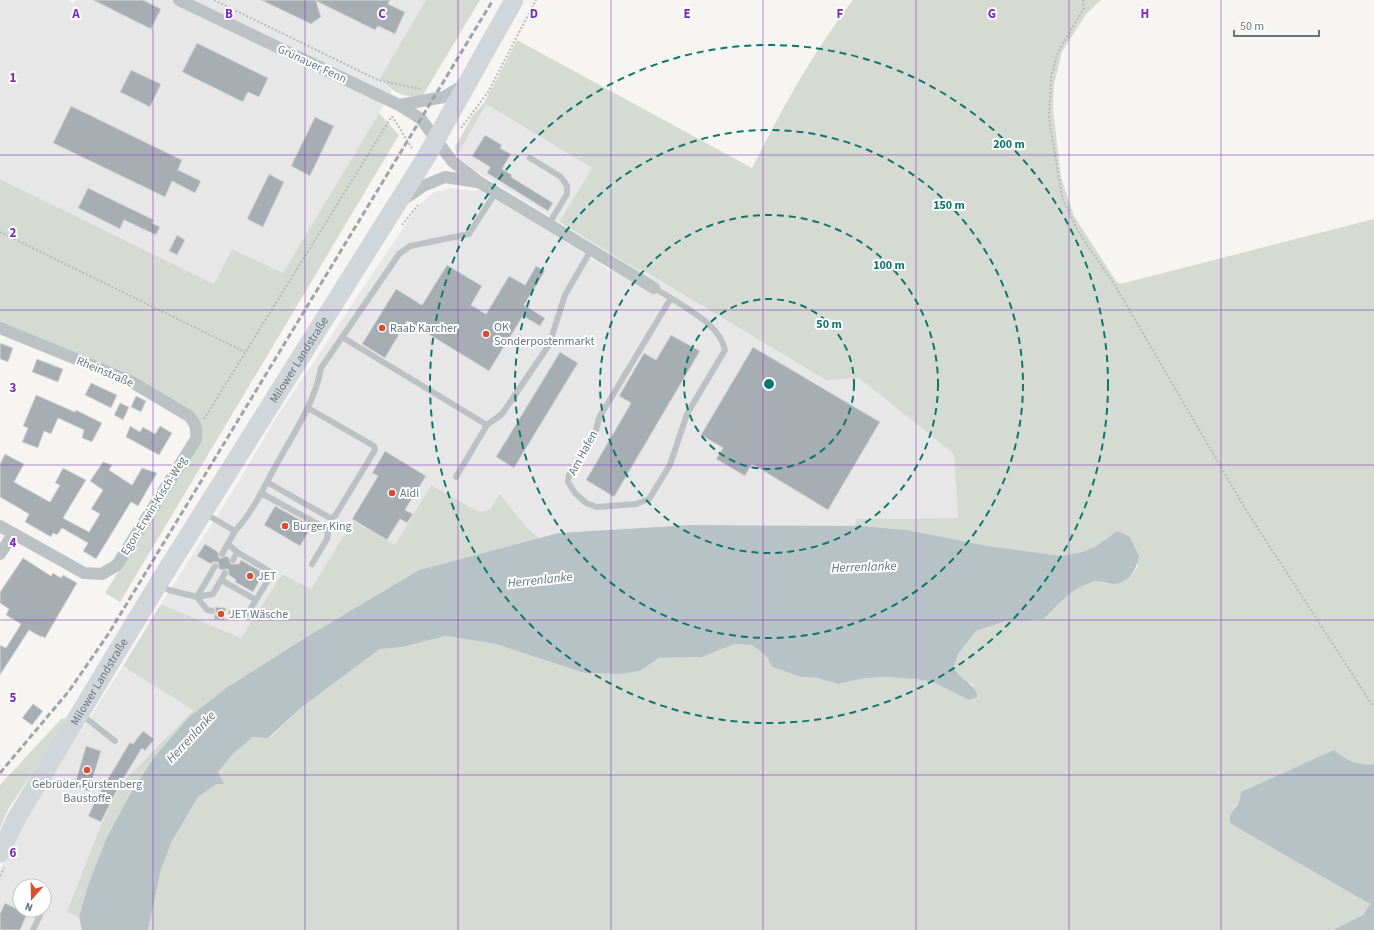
<svg xmlns="http://www.w3.org/2000/svg" width="1374" height="930" font-family="'Source Sans 3',sans-serif">
<style>
.built{fill:#e6e7e6;fill-rule:evenodd}
.green{fill:#d5dad2}
.water{fill:#b6c2c6}
.building{fill:#a6aeb3;stroke:#d7d7d5}
.lines{fill:none;stroke-linecap:round;stroke-linejoin:round}
.path{stroke:#b7babc;stroke-width:2;stroke-dasharray:2 2;stroke-linecap:butt}
.lane{stroke:#bcc1c4;stroke-width:6}
.street{stroke:#bcc1c4;stroke-width:12}
.primary{stroke:#d1d6da;stroke-width:19}
.rail{stroke:#9ea5aa;stroke-width:3;stroke-dasharray:6 3;stroke-linecap:butt}
.grid{fill:none;stroke:#7b2cbf;stroke-width:1;stroke-opacity:0.55}
.ring{fill:none;stroke:#0f766e;stroke-width:2;stroke-dasharray:7 5}
.poi-dot{fill:#d94e2f;stroke:#fff;stroke-width:1.5}
.labels{text-anchor:middle;dominant-baseline:central;stroke-width:4;stroke-linejoin:round;paint-order:stroke}
.street-label{font-size:12px;fill:#667782;stroke:#fff}
.poi-label{font-size:12px;fill:#667782;stroke:#fff;text-anchor:start}
.water-label{font-size:13px;font-style:italic;fill:#62787f;stroke:#fff}
.grid-label{font-size:13px;text-anchor:middle;font-weight:bold;fill:#7b2cbf;stroke:#fff;stroke-width:4;stroke-linejoin:round;paint-order:stroke}
.centre{fill:#0f766e;stroke:#fff;stroke-width:2}
.ring-label{font-size:12px;text-anchor:middle;font-weight:bold;fill:#0f766e;stroke:#fff;stroke-width:4;stroke-linejoin:round;paint-order:stroke}
</style>
<rect width="100%" height="100%" fill="#f6f5f2"/>
<path class="built" d="M0,0H68L74,3L76,0H426L380,78L392,91L283,273L232,249L214,284L0,179Z
M486,104L592,168L559,222L473,169L457,156Z
M452,188L473,191L481,189L611,271H639L641,268L826,379L859,378L954,454L959,518L858,519L854,527L691,525L558,533L539,538L527,528L500,494L490,509L479,512L431,485L395,546L353,521L311,589L282,574L241,638L161,604L241,478L274,421L418,206L434,192Z
M123,666L193,709L121,784L101,825L68,912L79,917L82,930H0V870L29,812ZM20,886H44V910H20Z"/>
<path class="green" d="M426,0H480L423,95C404,100 392,91 380,78Z
M853,0H1101L1086,14L1062,52L1054,85L1053,109L1061,177L1074,216L1116,281L1120,284L1374,219V764C1358,766 1346,760 1333,750L1239,802C1233,809 1228,814 1231,824L1370,904L1363,915L1333,930H148L161,870L172,841L198,797L221,778L218,772L233,754L253,737L269,738L302,707L380,649L402,647L446,636L496,644L584,673L621,674L640,671L659,658L702,657L735,644L752,645L767,657L772,667L801,677L817,678L838,684L866,678L885,677L915,679L933,682L969,700L973,685L958,675L954,667L958,654L976,631L1006,621L1044,619C1057,606 1071,589 1090,582C1098,580 1106,585 1114,584C1124,583 1134,574 1138,565L1129,536L1117,531L1095,547L1082,552L1061,556L988,546L907,530L863,526L854,527L857,519L958,518L954,454L859,378L826,380L641,269L639,271L559,222L592,168L486,104L457,156L455,147L473,115L484,103L517,40L752,168C782,109 813,52 853,0Z
M379,113L399,135L120,602L105,593L198,443L199,420L0,325V179L214,284L232,249L283,273Z
M431,485L479,512L490,509L500,494L527,528L539,538L419,570L308,636L226,688L188,718L154,757L129,796L107,837L89,882L79,917L67,912L101,825L121,784L193,710L123,666L161,604L241,638L282,574L311,589L353,521L395,545Z
M62,718L68,720L9,808L0,828V785Z"/>
<path class="water" d="M691,525L863,526L907,530L988,546L1061,556L1082,552L1095,547L1117,531L1129,536L1139,556C1137,569 1129,583 1114,584C1106,584 1098,579 1089,583C1071,589 1057,606 1044,619L1006,621L976,631L958,654L954,667C960,681 970,679 977,694V697L969,700L933,682L915,679L885,677L866,678L838,684L817,678L801,677L772,667L767,657L752,645L735,644L702,657L659,658L640,671L621,674L584,673L496,644L446,636L402,647L380,649L302,707L268,738L253,737L233,754L218,772L224,784H216L198,797L172,841L161,870L148,930H82L79,917L89,882L107,837L129,796L154,757L188,718L226,688L308,636L419,570L558,533Z
M1334,750C1346,760 1358,766 1374,764V930H1333L1363,915L1370,904L1231,824C1227,813 1234,811 1239,802C1240,800 1241,795 1241,792Z"/>
<path class="building" d="M93,0H143L161,9L151,29Z
M261,0H390L388,4L405,12L395,34L378,26L375,30L316,1L321,17L311,24Z
M197,43L268,78L259,97L248,92L243,102L182,72Z
M131,70L161,84L150,107L120,92Z
M71,106L182,160L178,170L201,181L195,193L172,181L165,197L53,143Z
M315,117L334,126L310,176L291,166Z
M485,135L502,145L500,148L511,154L502,169L512,175L511,177L553,203L548,211L487,173L490,167L472,156Z
M269,174L284,182L263,227L247,219Z
M88,188L154,220L152,223L160,227L156,235L124,220L120,229L78,208Z
M177,235L185,240L177,255L169,251Z
M447,265L482,286L471,305L486,314L509,276L525,285L536,266L545,271L524,305L545,318L540,326L523,316L489,371L407,321L385,358L362,344L396,289L422,305Z
M671,335L700,351L614,497L586,480L631,403L619,396L644,353L656,360Z
M0,343L13,348L8,362L0,359Z
M753,347L880,422L828,510L752,464L745,476L716,459L723,448L701,435Z
M560,352L578,363L514,468L496,457Z
M37,359L63,369L58,382L32,372Z
M91,383L117,395L111,408L85,395Z
M36,395L75,412L76,410L102,423L92,442L82,438L84,430L58,418L51,434L44,431L38,448L22,442L28,428L23,426Z
M136,396L146,401L141,412L131,407Z
M120,403L129,407L123,420L114,415Z
M130,426L140,432L143,427L155,434L160,426L172,433L159,455L126,437Z
M385,451L426,476L405,510L413,514L407,523L400,519L387,540L352,519L378,476L372,473Z
M5,454L24,464L14,482L50,502L60,485L55,483L63,468L86,480L63,518L89,532L100,514L91,509L103,490L90,481L103,462L112,465L109,470L132,485L142,468L157,473L138,506L131,502L96,559L83,551L88,543L62,528L57,535L53,533L51,537L25,522L29,514L0,497V464Z
M275,506L304,522L303,524L306,526L305,529L309,531L300,546L264,525Z
M205,544L218,552L219,558H222L226,556L229,558L231,564H239L241,560L264,573L253,592L235,582L236,580L229,575L228,569L221,570L219,569L218,562H213L211,564L197,556Z
M23,558L51,576L53,573L61,578L63,575L77,583L45,638L42,636L41,637L29,630L0,675V645L6,648L21,624L6,615L9,609L0,603V592Z
M215,607L226,608L224,620L214,619L216,611Z
M33,704L43,711L32,725L22,718Z
M143,731L154,739L145,751L142,748L120,784L101,822L88,816L99,794L130,742L133,744Z
M86,746L101,751L89,791L74,787Z
M5,903L27,914L20,930H0V914Z"/>
<g class="lines">
<path class="path" d="M214,0L378,80L420,89
M1083,0L1084,8L1058,52L1051,77L1049,118L1062,197L1079,233L1116,287L1246,510L1373,706
M392,116L413,150
M461,128L488,92L536,0
M402,225L418,205
M0,232L245,352
M204,419L392,116
M0,876L4,868"/>
<path class="lane" d="M530,158L561,177L567,186V194L549,224
M654,288L671,298L599,418L595,434L569,475L568,482L575,493L586,503L597,507L636,504L649,499L670,465L687,414L725,350C720,326 691,311 671,298
M342,337L487,425
M456,477L487,425L502,414L549,345L565,295L591,250
M267,482L330,518L335,516L375,450L374,446L308,408
M261,493L325,528L328,534L327,539L312,564
M204,513L235,531C254,511 265,484 279,460C295,431 315,402 321,368L399,254L410,246L469,234L496,192
M222,554L235,531
M233,560L237,552
M221,580L225,573
M160,585L169,590L197,597L215,566
M212,611L207,610L197,597L213,594L221,580L256,600L270,577L269,571L237,552L228,544
M231,613L247,614L256,600
M82,715L115,741
M33,930L40,915"/>
<path class="street" d="M179,0L399,105L421,119L452,161L479,182L654,288
M399,105L444,97L466,84
M404,199L423,186L445,177L477,182
M0,328L130,381L189,416C196,424 197,428 196,439L117,565L102,574L84,573L0,526
M0,554L13,534"/>
<path class="primary" id="s1" d="M0,853L16,819L158,584L425,159L514,0"/>
<path class="rail" d="M0,773L69,691L109,633L493,0"/>
</g>
<path class="grid" d="M153,0V930M305,0V930M458,0V930M611,0V930M763,0V930M916,0V930M1069,0V930M1221,0V930M0,155H1374M0,310H1374M0,465H1374M0,620H1374M0,775H1374"/>
<g class="ring">
<circle cx="769" cy="384" r="85"/>
<circle cx="769" cy="384" r="169"/>
<circle cx="769" cy="384" r="254"/>
<circle cx="769" cy="384" r="339"/>
</g>
<g class="poi-dot">
<circle cx="382" cy="328" r="4"/>
<circle cx="486" cy="334" r="4"/>
<circle cx="392" cy="493" r="4"/>
<circle cx="285" cy="526" r="4"/>
<circle cx="250" cy="576" r="4"/>
<circle cx="221" cy="614" r="4"/>
<circle cx="87" cy="770" r="4"/>
</g>
<g class="labels">
<g class="street-label">
<text transform="translate(312 64) rotate(25)">Grünauer Fenn</text>
<text stroke="none"><textPath href="#s1" startOffset="577">Milower Landstraße</textPath></text>
<text transform="translate(105 372) rotate(23)">Rheinstraße</text>
<text transform="translate(583 453) rotate(-62)">Am Hafen</text>
<text transform="translate(154 506) rotate(-58)">Egon-Erwin-Kisch-Weg</text>
<text stroke="none"><textPath href="#s1" startOffset="198">Milower Landstraße</textPath></text>
</g>
<g class="poi-label">
<text x="494" y="327">OK<tspan x="494" dy="14">Sonderpostenmarkt</tspan></text>
<text x="390" y="328">Raab Karcher</text>
<text x="400" y="493">Aldi</text>
<text x="293" y="526">Burger King</text>
<text x="258" y="576">JET</text>
<text x="229" y="614">JET Wäsche</text>
<text x="87" y="784" text-anchor="middle">Gebrüder Fürstenberg<tspan x="87" dy="14">Baustoffe</tspan></text>
</g>
<g class="water-label">
<text transform="translate(864 567) rotate(-2)">Herrenlanke</text>
<text transform="translate(540 580) rotate(-6)">Herrenlanke</text>
<text transform="translate(191 737) rotate(-47)">Herrenlanke</text>
</g>
</g>
<g class="grid-label">
<text x="76" y="18">A</text>
<text x="229" y="18">B</text>
<text x="382" y="18">C</text>
<text x="534" y="18">D</text>
<text x="687" y="18">E</text>
<text x="840" y="18">F</text>
<text x="992" y="18">G</text>
<text x="1145" y="18">H</text>
<text x="13" y="82">1</text>
<text x="13" y="237">2</text>
<text x="13" y="392">3</text>
<text x="13" y="547">4</text>
<text x="13" y="702">5</text>
<text x="13" y="857">6</text>
</g>
<circle cx="769" cy="384" r="6" class="centre"/>
<g class="ring-label">
<text x="1009" y="148">200 m</text>
<text x="949" y="209">150 m</text>
<text x="889" y="269">100 m</text>
<text x="829" y="328">50 m</text>
</g>
<g transform="translate(32 898) rotate(200)"><circle r="19" fill="#ffffff" stroke="#c2c9cd"/>
<path d="M0-3L7 15L0 10L-7 15Z" fill="#d94e2f"/>
<text y="-6" font-size="11" font-weight="bold" text-anchor="middle" fill="#667782">N</text>
</g>
<path d="M1234 30v6h85v-6" fill="none" stroke="#667782" stroke-width="2"/>
<text x="1240" y="30" font-size="12" fill="#667782" stroke="#ffffff" stroke-width="3" paint-order="stroke">50 m</text>
</svg>
